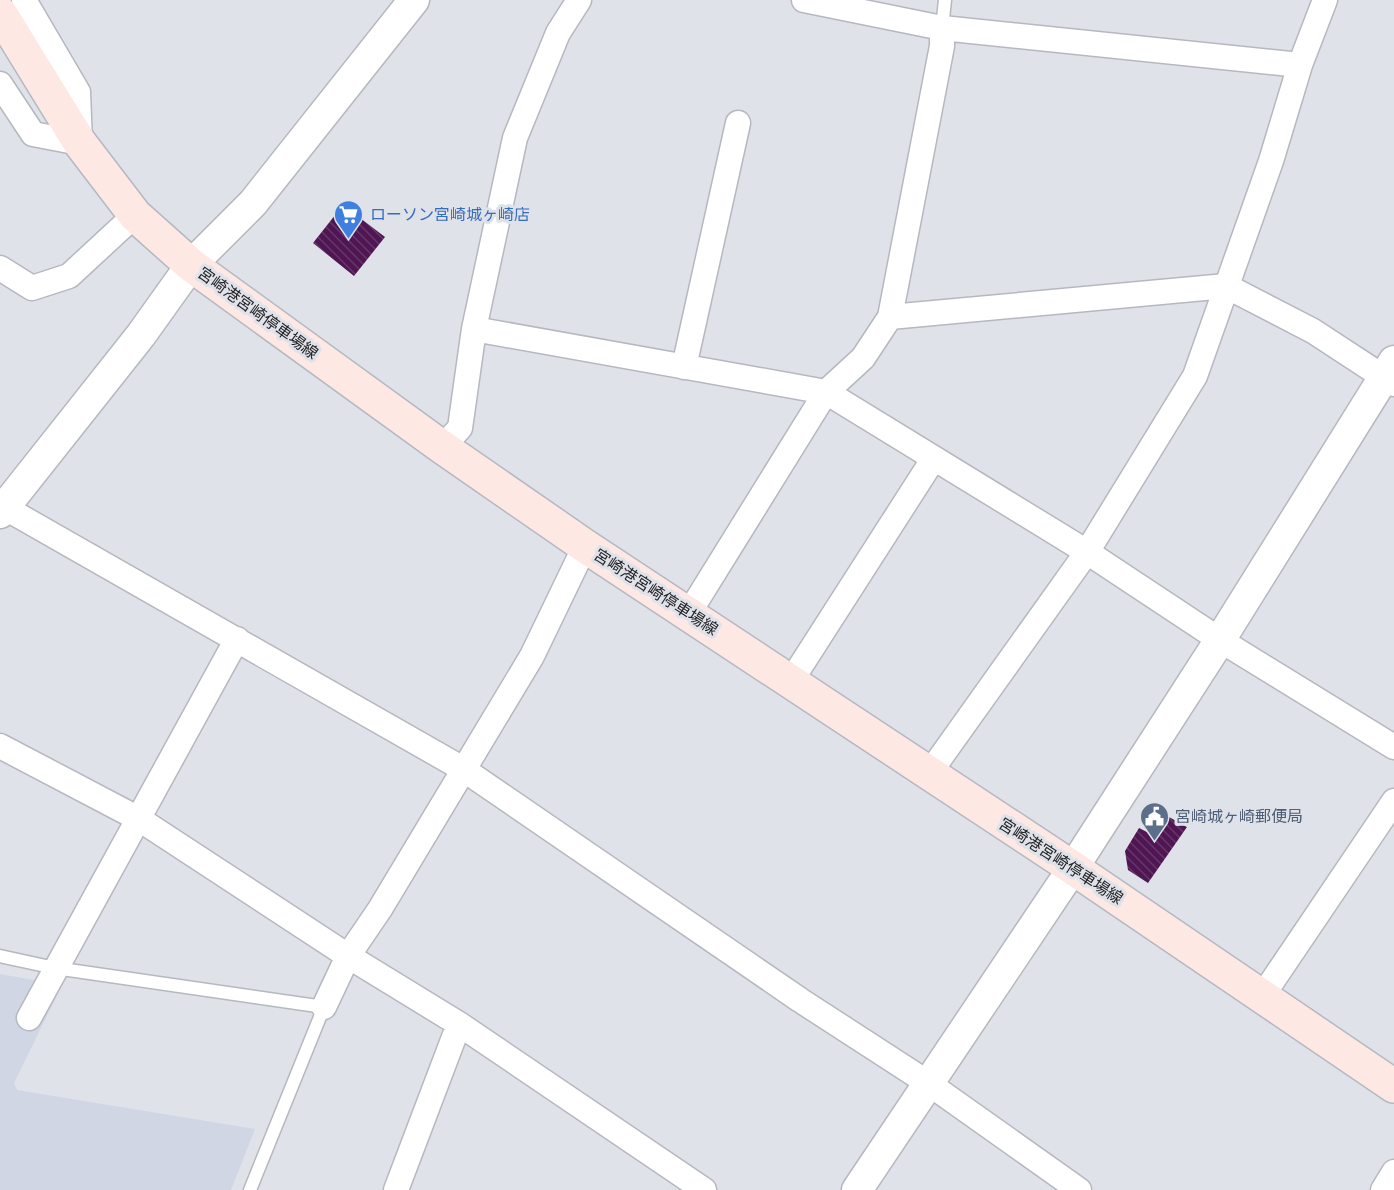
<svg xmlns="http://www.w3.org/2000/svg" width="1394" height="1190" font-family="'Space Grotesk','Noto Sans JP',sans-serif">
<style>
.built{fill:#d0d6e4}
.building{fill:url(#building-back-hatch)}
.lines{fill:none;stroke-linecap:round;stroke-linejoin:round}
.service-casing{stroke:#b5b8bf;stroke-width:15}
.minor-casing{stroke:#b5b8bf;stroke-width:27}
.tertiary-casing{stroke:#b5b8bf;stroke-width:33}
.secondary-casing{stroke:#b5b8bf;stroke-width:36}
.service{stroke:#fff;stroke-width:12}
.minor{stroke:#fff;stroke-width:24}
.tertiary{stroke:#fff;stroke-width:30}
.secondary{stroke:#fde8e4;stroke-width:33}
.labels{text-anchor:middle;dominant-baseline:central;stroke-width:6;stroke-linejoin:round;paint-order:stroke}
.shop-label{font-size:16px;fill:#366cbe;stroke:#dfe2e9;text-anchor:start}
.street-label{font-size:16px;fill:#222326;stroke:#dfe2e9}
.service-label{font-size:16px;fill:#4e5e75;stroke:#dfe2e9;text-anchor:start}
</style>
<defs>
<pattern id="building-back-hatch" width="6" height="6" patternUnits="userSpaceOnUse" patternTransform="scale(1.5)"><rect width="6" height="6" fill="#4f1653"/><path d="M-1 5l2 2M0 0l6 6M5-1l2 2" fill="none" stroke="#653768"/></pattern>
</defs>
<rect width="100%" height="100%" fill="#dfe2e9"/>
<path class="built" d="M0,974L62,985L14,1083L17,1090L255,1129L231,1190H0Z"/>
<path class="building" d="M343,205L385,237L354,276L313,243Z
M1160,812L1187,827L1148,883L1128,870L1125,851L1139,828L1147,832Z"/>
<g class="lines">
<defs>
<path id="service" d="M942,28L945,0
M0,956L55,968L324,1007L250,1190"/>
<path id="minor" d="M804,0L942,28L1300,65
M0,84L33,134L80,143L78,92L24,0
M0,268L32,288L69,276L135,215
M890,317L1226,286L1313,331L1394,384
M474,329L826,392L1087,552L1220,640L1394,747
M684,367L738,123
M442,447L460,428L474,329L515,138L558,33L579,0
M0,505L463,769L800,1000L928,1083L1079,1190
M689,613L826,392L863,358L890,317L942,46V28
M791,681L934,458
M0,746L139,819L348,956L459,1024L704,1190
M928,775L1087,552L1195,376L1271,161L1300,65L1325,0
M1263,995L1394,801
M324,1007L348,956L380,909L532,656L585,546
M29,1018L237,639
M396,1190L459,1024
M1383,1190L1394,1172"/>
<path id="tertiary" d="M0,513L141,335L191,265L253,203L414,0
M857,1190L1073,868L1220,640L1394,361"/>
<path id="secondary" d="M0,13L80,143L135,215L191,265L442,447L585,546L1073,868L1394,1086"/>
</defs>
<use href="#service" class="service-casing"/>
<use href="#minor" class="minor-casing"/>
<use href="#tertiary" class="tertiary-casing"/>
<use href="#secondary" class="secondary-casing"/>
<use href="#service" class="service"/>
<use href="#minor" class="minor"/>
<use href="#tertiary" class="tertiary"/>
<use href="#secondary" class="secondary"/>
</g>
<defs>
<symbol id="supermarket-pin" viewBox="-11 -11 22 30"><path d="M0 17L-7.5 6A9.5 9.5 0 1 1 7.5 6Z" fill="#3f7fe0" stroke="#dfe2e9"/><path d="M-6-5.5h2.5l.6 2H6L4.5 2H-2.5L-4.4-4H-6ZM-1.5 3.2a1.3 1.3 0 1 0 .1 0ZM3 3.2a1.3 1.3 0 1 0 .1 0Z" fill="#fff"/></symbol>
<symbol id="civic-pin" viewBox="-11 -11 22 30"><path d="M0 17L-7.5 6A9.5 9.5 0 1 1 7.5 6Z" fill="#5c6f8a" stroke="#dfe2e9"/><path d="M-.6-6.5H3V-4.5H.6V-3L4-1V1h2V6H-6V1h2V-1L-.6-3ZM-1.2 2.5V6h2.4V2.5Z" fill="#fff"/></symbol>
</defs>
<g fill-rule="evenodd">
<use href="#supermarket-pin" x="332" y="198" width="33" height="45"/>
<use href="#civic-pin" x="1138" y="800" width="33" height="45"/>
</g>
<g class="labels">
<g class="shop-label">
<text x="370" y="214">ローソン宮崎城ヶ崎店</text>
</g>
<g class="street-label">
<text transform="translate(258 313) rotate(36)">宮崎港宮崎停車場線</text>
<text transform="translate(656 592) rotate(33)">宮崎港宮崎停車場線</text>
<text transform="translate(1061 861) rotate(33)">宮崎港宮崎停車場線</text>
</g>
<g class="service-label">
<text x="1175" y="816">宮崎城ヶ崎郵便局</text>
</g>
</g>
</svg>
